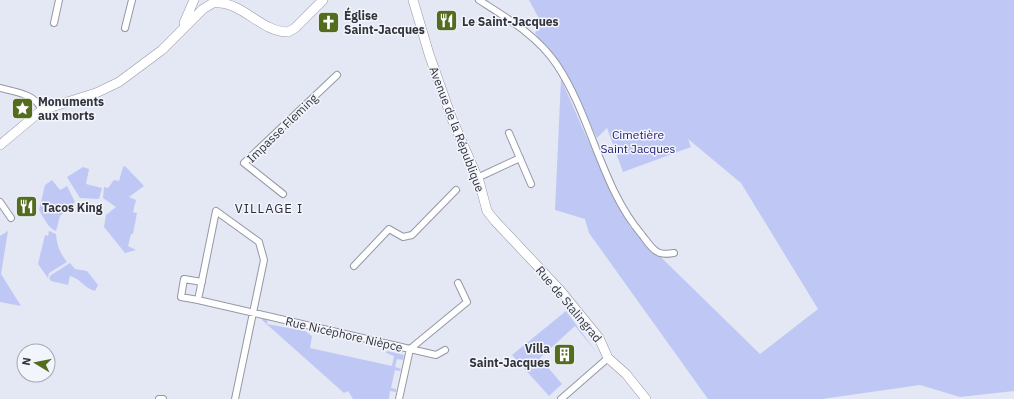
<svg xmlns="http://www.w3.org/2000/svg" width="1014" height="399" font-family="'IBM Plex Sans',sans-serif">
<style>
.green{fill:#bfc8f5}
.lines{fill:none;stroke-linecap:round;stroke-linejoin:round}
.street-casing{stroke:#9598a4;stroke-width:8}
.secondary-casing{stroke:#9598a4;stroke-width:10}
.street{stroke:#fff;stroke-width:6}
.secondary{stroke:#fff;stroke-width:9}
.labels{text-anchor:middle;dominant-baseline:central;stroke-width:3;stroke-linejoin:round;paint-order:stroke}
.poi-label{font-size:12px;font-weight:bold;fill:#33343a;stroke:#f3f5fd;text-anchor:start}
.street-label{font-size:12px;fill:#33343a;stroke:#f3f5fd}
.park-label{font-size:12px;fill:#1e196f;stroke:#f3f5fd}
.neighbourhood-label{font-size:13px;letter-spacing:1px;fill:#2a2c36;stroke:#f3f5fd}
</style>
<rect width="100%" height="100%" fill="#e4e7f4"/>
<path class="green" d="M529,0H1014V391L960,397L920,385L822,399H708L589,233L585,219L555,210L561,79L605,179L630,227L760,354L818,309L741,183L688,139L691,147L623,172L607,128L597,138L567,76L535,33L542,24Z
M125,166L144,186L129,197L136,200L133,212L137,213L133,234H131L128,246L136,250L125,253L104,227L106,215L116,207L103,198L104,187L108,188L114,180L119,181L123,167Z
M83,167L89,169L86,184L102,188L99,199L80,198L67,177Z
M52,180L60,190L67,186L75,202L60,216L56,231C48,228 44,218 39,210L45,185Z
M8,231L1,274L21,306L0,302V236Z
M49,231L56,234C57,246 60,253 67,262L49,273L48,278L38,264L45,235L48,236Z
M70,263L75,269L87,271L98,285L95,291C85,289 80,278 70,276L68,285L51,281L49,278L51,275Z
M566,311L597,353L575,326L540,358L562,384L549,396L512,355Z
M262,317L268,318L267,324L305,331L312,336L310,348L392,366L394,356L386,353L387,351L404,355L403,360L397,359L395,367L401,369L400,371L395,370L391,388L396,389V392L390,391L389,399H353L348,391L344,393L262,320Z"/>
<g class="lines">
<defs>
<path id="street" d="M479,0C507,18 538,36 557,65C592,118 601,187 642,235C646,240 651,248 656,251C661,255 668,254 674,253
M54,23L59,0
M125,28L132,0
M0,88C16,92 35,94 42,110
M509,133L531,184
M477,178L520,158
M283,194L244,163L337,75
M0,202L11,218
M354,266L389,229L403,237L412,235L456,190
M198,300L181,297L184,279L202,282
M410,349L467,302L458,283
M410,349L436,355L445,350
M159,399H163
M235,399L264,260L259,242L216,211L198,300L410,349L399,399
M561,399L608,358"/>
<path id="secondary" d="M413,0L429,54L452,119L479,181L487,211L495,221L560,290L599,338L608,358L626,374L646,399
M213,3C242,0 260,32 288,32L295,28L323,0
M184,23L194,0
M0,145L42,110L96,93L119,82L162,50L203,9L213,3L216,0"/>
</defs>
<use href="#street" class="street-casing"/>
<use href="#secondary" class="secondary-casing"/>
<use href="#street" class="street"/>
<use href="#secondary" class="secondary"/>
</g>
<defs>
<symbol id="restaurant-square" viewBox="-11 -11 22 22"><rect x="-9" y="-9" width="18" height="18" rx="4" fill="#536c1e" stroke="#f3f5fd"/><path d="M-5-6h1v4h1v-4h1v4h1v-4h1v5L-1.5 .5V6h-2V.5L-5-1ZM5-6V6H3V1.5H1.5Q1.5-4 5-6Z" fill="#fff"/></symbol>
<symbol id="church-square" viewBox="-11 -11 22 22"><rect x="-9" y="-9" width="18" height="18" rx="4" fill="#536c1e" stroke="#f3f5fd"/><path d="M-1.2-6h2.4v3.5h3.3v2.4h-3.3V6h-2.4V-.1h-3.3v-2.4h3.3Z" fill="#fff"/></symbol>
<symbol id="sight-square" viewBox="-11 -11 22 22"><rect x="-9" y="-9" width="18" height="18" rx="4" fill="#536c1e" stroke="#f3f5fd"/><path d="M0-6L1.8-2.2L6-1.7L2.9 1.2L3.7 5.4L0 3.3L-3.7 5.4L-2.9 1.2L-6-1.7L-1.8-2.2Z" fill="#fff"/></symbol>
<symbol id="building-square" viewBox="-11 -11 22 22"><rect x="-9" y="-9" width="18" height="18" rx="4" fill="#536c1e" stroke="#f3f5fd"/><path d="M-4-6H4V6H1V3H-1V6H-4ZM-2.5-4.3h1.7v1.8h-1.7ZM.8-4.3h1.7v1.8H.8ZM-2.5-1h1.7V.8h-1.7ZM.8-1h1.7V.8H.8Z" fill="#fff"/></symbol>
</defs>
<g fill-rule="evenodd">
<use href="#restaurant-square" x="434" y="8" width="25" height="25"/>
<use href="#church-square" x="316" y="10" width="25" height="25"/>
<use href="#sight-square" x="10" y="96" width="25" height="25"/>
<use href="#restaurant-square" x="14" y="194" width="25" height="25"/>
<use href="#building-square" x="552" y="342" width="25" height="25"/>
</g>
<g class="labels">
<g class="poi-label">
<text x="344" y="15">Église<tspan x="344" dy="14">Saint-Jacques</tspan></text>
<text x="462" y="21">Le Saint-Jacques</text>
<text x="38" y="101">Monuments<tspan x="38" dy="14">aux morts</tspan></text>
<text x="42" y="207">Tacos King</text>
<text x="550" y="348" text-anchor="end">Villa<tspan x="550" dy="14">Saint-Jacques</tspan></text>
</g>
<g class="street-label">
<text transform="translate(282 128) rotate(-44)">Impasse Fleming</text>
<text transform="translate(457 129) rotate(69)">Avenue de la République</text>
<text transform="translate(569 304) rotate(50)">Rue de Stalingrad</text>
<text transform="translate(344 334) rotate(13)">Rue Nicéphore Nièpce</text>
</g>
<g class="park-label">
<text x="638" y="134">Cimetière<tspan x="638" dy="14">Saint Jacques</tspan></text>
</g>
<g class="neighbourhood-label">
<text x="269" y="208">VILLAGE I</text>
</g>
</g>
<g transform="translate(36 363) rotate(280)"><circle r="19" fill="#f3f5fd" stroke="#a6a8af"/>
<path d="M0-3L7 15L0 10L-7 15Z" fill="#536c1e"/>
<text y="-6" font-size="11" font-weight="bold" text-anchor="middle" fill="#33343a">N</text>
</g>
</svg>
